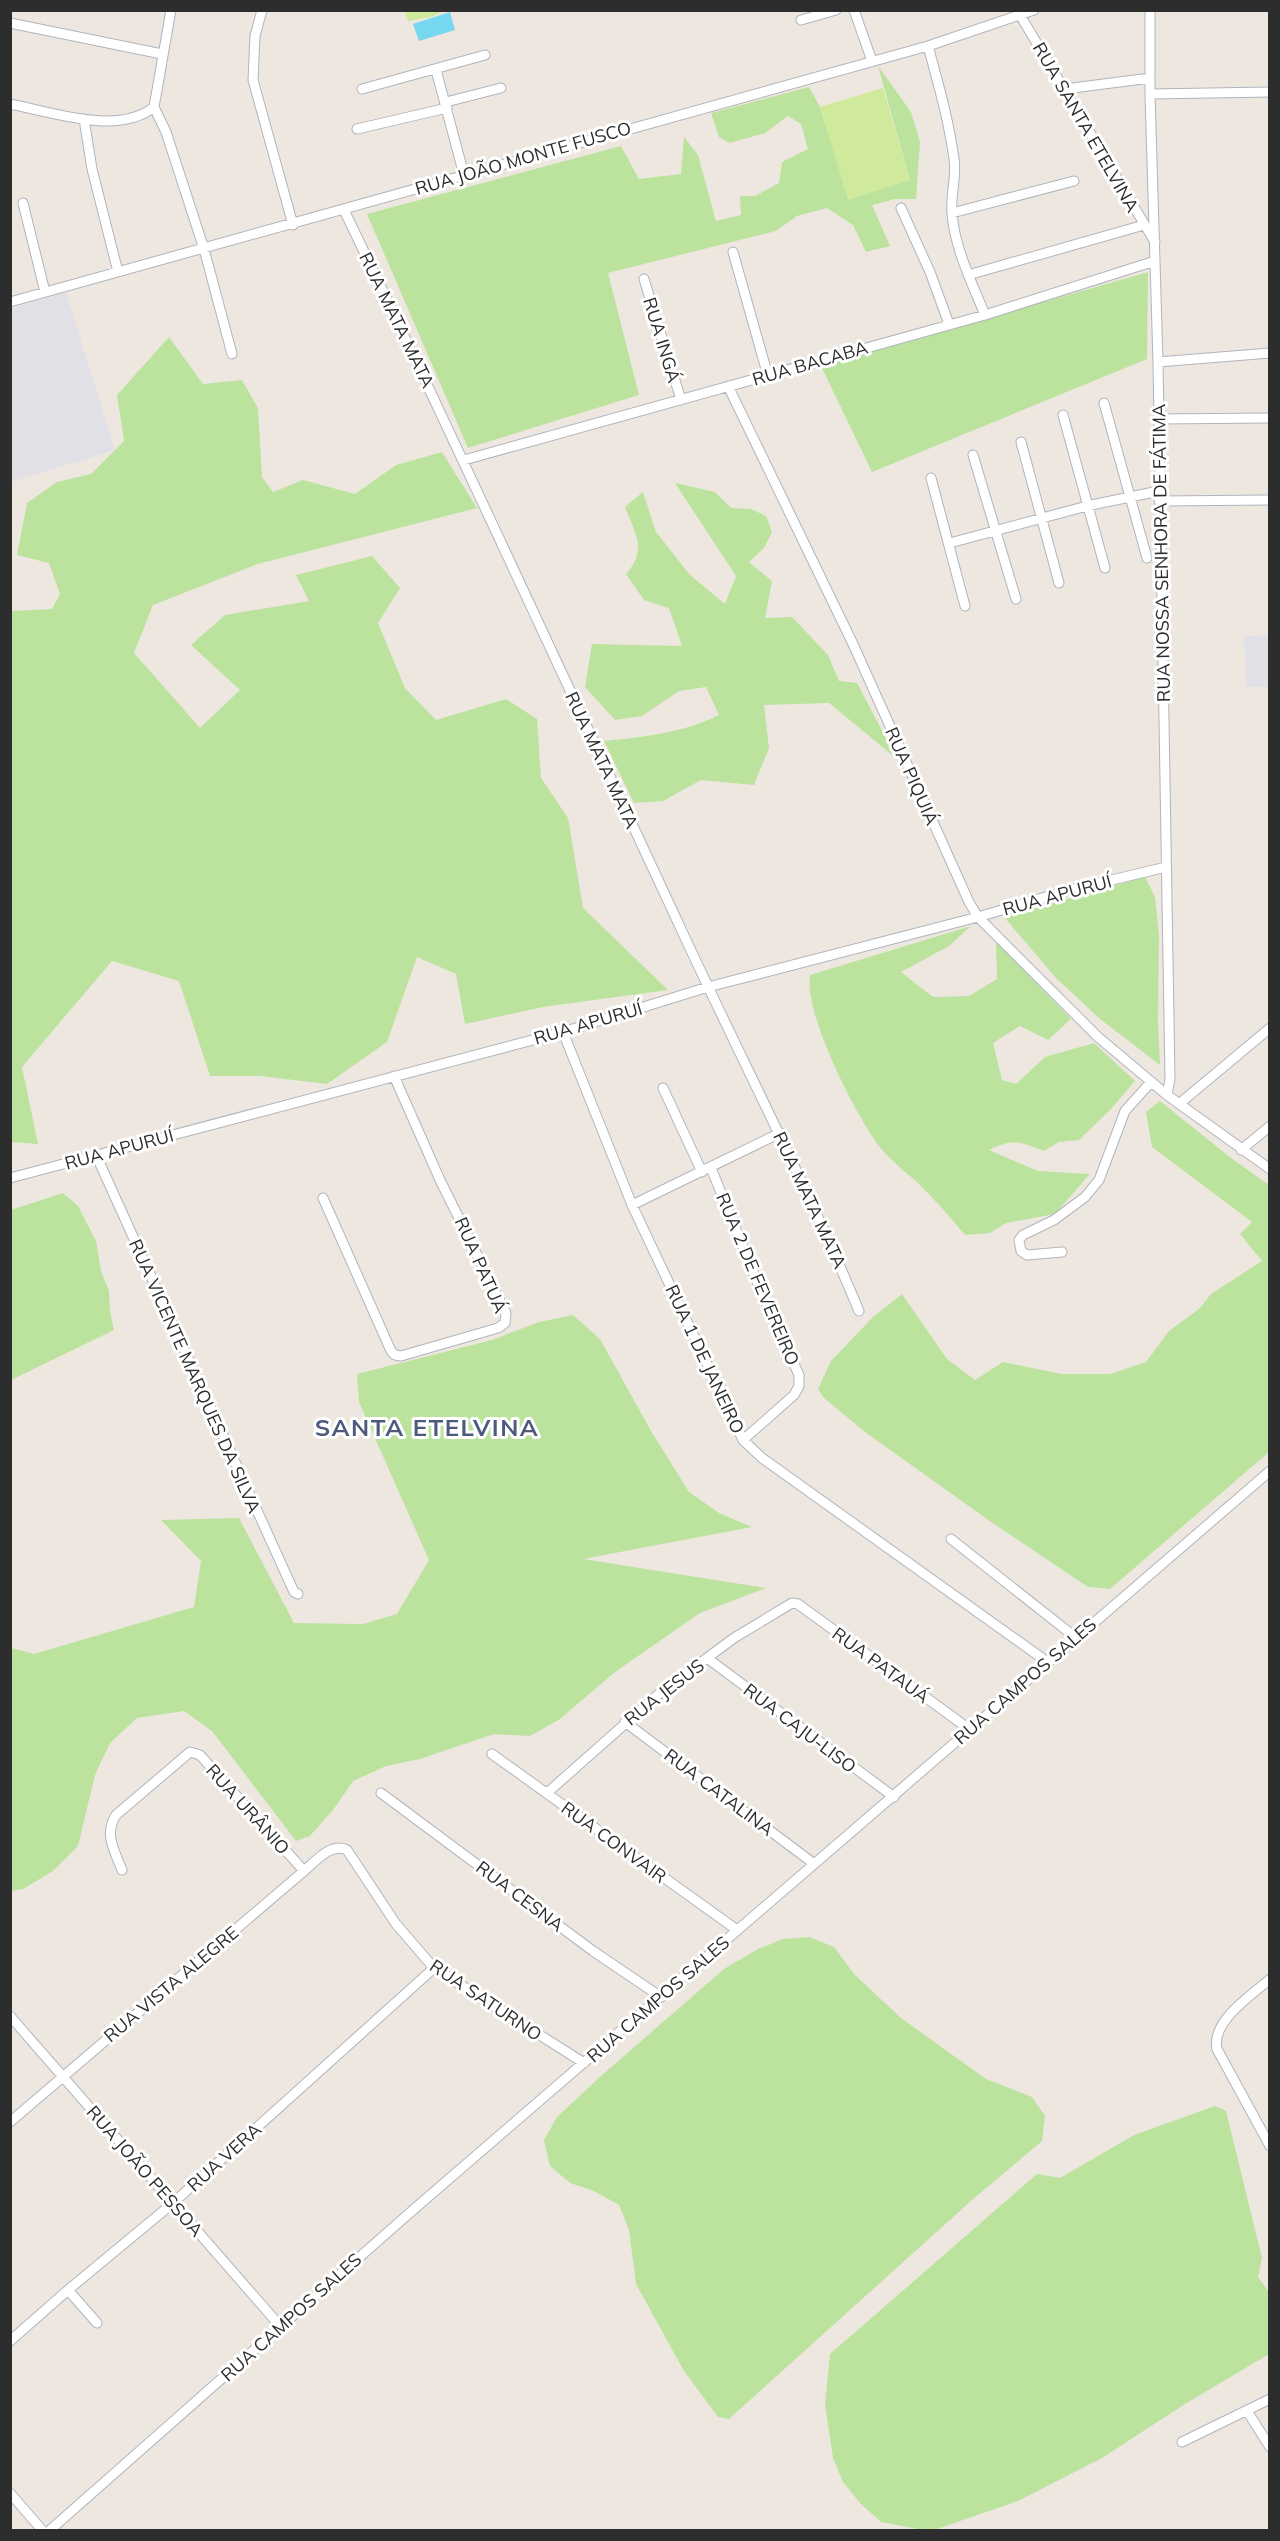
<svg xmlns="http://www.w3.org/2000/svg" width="1280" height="2541" font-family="Mulish,sans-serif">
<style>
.industrial{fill:#e2e0e7}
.green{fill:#bbe39e}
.pitch{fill:#ceea9a}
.water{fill:#76d7ee}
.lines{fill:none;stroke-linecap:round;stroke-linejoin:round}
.street-casing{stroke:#b0b4bd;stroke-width:11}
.street{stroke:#fff;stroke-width:9}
.labels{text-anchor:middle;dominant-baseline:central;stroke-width:6;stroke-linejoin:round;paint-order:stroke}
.street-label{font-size:18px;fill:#2d2d2d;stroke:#fff}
.district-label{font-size:24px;font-weight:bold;letter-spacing:1.5px;fill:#4d5a7e;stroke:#fff}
</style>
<rect width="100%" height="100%" fill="#eee7e0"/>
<path class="industrial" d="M66,292L115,450L11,482V309Z
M1269,635V687H1246L1244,636Z"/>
<path class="green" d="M878,66L911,112L920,142L916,199H895L872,205L890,246L866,252L853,225L827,208L797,216L776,231L608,273L639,395L468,448L367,214L621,146L639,179L681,174L684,137L698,155L716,221L741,215L740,196H755L779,183L782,162L808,149L801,124L788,116L765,133L730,143L719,137L711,113L809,87L820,107L848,198L910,180Z
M1148,272L1147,359L872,472L821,366Z
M169,337L203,384L242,380L258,408L262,477L273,492L303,480L355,494L396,465L442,452L477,508L258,564L153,605L134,653L200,728L240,690L191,645L225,615L309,601L296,575L372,556L400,588L378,623L405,688L436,720L506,699L537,719L541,778L568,818L583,908L668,990L543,1007L465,1024L456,974L417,957L387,1042L327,1084L260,1076H210L179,981L112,961L22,1067L38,1144L11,1142V611L52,609L60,594L49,563L17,555L27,503L57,482L91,474L124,441L117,395Z
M675,483L715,492L731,508L751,509L766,516L772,532L764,548L749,562L772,581L765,618L792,617L828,655L839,681L857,683L897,759L829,703L764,705L769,748L754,785L701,780L663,801L634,803L604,741C644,737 683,733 719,715L706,687L679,691L642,716L615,720L585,687L592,644L682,646L669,608L644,600L626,574C648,549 635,534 625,507L643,492L656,532L690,575L725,604L736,576Z
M1145,877L1155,897L1159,935L1158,1021L1160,1065L1100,1019L1056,978L1004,917Z
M971,926L949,946L901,972L933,997L969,996L997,979L996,941L1071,1019L1048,1040L1020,1026L993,1043L1002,1080L1016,1084L1045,1057L1094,1043L1135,1081L1111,1109L1079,1140L1059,1142L1044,1151C1020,1142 1013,1138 989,1150L1038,1171L1090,1174L1055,1214L1006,1223L990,1233L965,1235C950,1217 935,1200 919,1184C906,1172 890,1160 879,1146C855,1114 804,1014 810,975Z
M1160,1101L1231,1158L1269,1185V1452L1110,1589L1088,1587L994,1524L865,1432L824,1398L818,1389L831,1361L873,1317L902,1294L947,1359L975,1380L1003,1362L1062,1374H1110L1146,1362L1169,1331L1199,1309L1211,1294L1262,1261L1240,1234L1252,1222L1152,1147L1146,1112Z
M63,1193L78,1206L96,1241L101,1271L109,1291L110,1311L114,1330L11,1380V1210Z
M573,1315L600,1339L651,1431L689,1492L719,1513L752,1527L583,1559L766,1588L700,1613L615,1672L560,1719L530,1736L494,1734L420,1759L386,1766L353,1781L333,1810L310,1836L296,1841L212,1731L184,1711L137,1718L110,1743L95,1775L78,1846L53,1871L23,1889L11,1891V1648L34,1654L194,1607L201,1561L161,1520L239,1518L294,1623L363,1624L397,1614L429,1560L359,1402L357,1374L492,1340L539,1322Z
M809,1937L834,1947L855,1975L901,2018L986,2079L1032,2097L1045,2116L1042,2141L972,2200L729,2419L718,2417L684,2371L636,2284L629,2230L619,2205L594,2191L570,2183L550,2166L544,2140L557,2117L601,2076L724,1969L758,1949L783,1939Z
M1215,2106L1226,2111L1262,2258L1258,2277L1269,2292V2354L1185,2404L1102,2458L1018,2501L934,2530H923L881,2522L861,2504L843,2482L833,2458L825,2405L830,2354L1037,2174L1060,2178L1134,2135Z"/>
<path class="pitch" d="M405,11V10L444,11L431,17L408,21Z
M883,88L910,180L848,200L820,107Z"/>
<path class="water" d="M450,12L455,30L419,41L413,24Z"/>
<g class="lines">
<defs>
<path id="street" d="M171,10L154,107L166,132L204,249L232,354
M262,10L255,36L253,80L293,225
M854,10L872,61
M1017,10L1155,242
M1150,10V94L1158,362L1170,1079L1167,1095
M801,20L836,10
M10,23L162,54
M928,46C938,83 949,121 954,159C957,177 950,195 952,214C955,249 972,283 985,315
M436,70L464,175
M362,89L485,55
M1065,89L1150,78
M1150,94L1270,92
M446,102L501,88
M10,104C52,112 118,136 154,107
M84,119L92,169L118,272
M357,129L447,108
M23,203L45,292
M901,208L930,272L949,324
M344,210C459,449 569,689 681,929C740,1057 805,1181 859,1311
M952,213L1074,181
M733,252L768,376
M968,275L1144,225
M644,279L681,400
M10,302L928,46L1034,10
M1158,362L1270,353
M728,386L853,644L969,902L978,917L1098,1037L1167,1095L1270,1169
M1104,403L1147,558
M1063,415L1105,568
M1158,419L1270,418
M1021,442L1059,583
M973,455L1016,599
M464,460L985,315L1155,261
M931,478L965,606
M1159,501L1270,500
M950,543L1087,506L1159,491
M563,1032L632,1205L743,1440L762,1458L1046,1661
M663,1088L702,1172
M1179,1104L1270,1028
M1241,1150L1270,1126
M96,1155L294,1592L298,1594
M711,1168L760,1289L799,1375V1386L794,1395L743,1440
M10,1178L563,1032L708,987L978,917L1066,891L1166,867
M323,1198L391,1351L395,1355L401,1356L498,1328L505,1323L506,1313L440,1180L394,1076
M632,1205L780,1133
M1062,1252L1027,1255L1021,1251L1019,1240L1023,1235L1054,1220L1085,1197L1099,1180L1125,1111L1151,1082
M951,1539L1075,1637
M707,1658L894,1797
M625,1722L813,1863
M492,1754L737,1930
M381,1793L593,1951L661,1997
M547,1793L661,1692L734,1638L792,1603L798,1604L969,1729
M122,1870C114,1850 104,1834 116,1815L190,1752L200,1755L304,1871
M1270,1979C1251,1996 1211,2021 1217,2049L1270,2146
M10,2016L280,2326
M10,2122L304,1871C316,1861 331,1842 347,1850L396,1924L434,1968L584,2063
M68,2290L97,2323
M10,2341L68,2290L173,2203L434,1968
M1247,2411L1270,2447
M1182,2442L1270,2399
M10,2493L42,2530
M50,2530L414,2209L1270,1471"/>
</defs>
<use href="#street" class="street-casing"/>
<use href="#street" class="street"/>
</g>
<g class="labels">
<g class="street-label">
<text transform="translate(1086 127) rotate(60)">RUA SANTA ETELVINA</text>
<text transform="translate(523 158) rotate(-16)">RUA JOÃO MONTE FUSCO</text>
<text transform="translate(397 320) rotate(64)">RUA MATA MATA</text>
<text transform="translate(662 340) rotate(73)">RUA INGÁ</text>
<text transform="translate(810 363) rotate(-16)">RUA BACABA</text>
<text transform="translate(1161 553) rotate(-91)">RUA NOSSA SENHORA DE FÁTIMA</text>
<text transform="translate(602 760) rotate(65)">RUA MATA MATA</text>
<text transform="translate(912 776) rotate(66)">RUA PIQUIÁ</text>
<text transform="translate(1057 895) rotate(-15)">RUA APURUÍ</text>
<text transform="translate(588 1023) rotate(-16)">RUA APURUÍ</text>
<text transform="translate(119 1149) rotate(-15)">RUA APURUÍ</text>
<text transform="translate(810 1200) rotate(65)">RUA MATA MATA</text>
<text transform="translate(481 1265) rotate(66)">RUA PATUÁ</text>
<text transform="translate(758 1279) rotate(67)">RUA 2 DE FEVEREIRO</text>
<text transform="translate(705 1359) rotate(65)">RUA 1 DE JANEIRO</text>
<text transform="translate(195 1376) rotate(66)">RUA VICENTE MARQUES DA SILVA</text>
<text transform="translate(881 1665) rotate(36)">RUA PATAUÁ</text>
<text transform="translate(1025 1681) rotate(-41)">RUA CAMPOS SALES</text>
<text transform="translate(664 1692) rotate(-38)">RUA JESUS</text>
<text transform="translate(800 1728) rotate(37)">RUA CAJU-LISO</text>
<text transform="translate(719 1792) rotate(37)">RUA CATALINA</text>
<text transform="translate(248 1809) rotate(48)">RUA URÂNIO</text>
<text transform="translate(614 1842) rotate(36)">RUA CONVAIR</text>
<text transform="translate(520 1896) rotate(37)">RUA CESNA</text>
<text transform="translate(171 1984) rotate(-40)">RUA VISTA ALEGRE</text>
<text transform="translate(658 1999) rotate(-41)">RUA CAMPOS SALES</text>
<text transform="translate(486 2000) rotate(34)">RUA SATURNO</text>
<text transform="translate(224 2157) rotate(-42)">RUA VERA</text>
<text transform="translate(145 2171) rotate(49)">RUA JOÃO PESSOA</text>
<text transform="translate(291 2317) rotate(-42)">RUA CAMPOS SALES</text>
</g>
<g class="district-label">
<text x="427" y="1427">SANTA ETELVINA</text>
</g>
</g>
<rect width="1280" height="2541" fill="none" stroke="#2d2d2d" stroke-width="24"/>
</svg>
